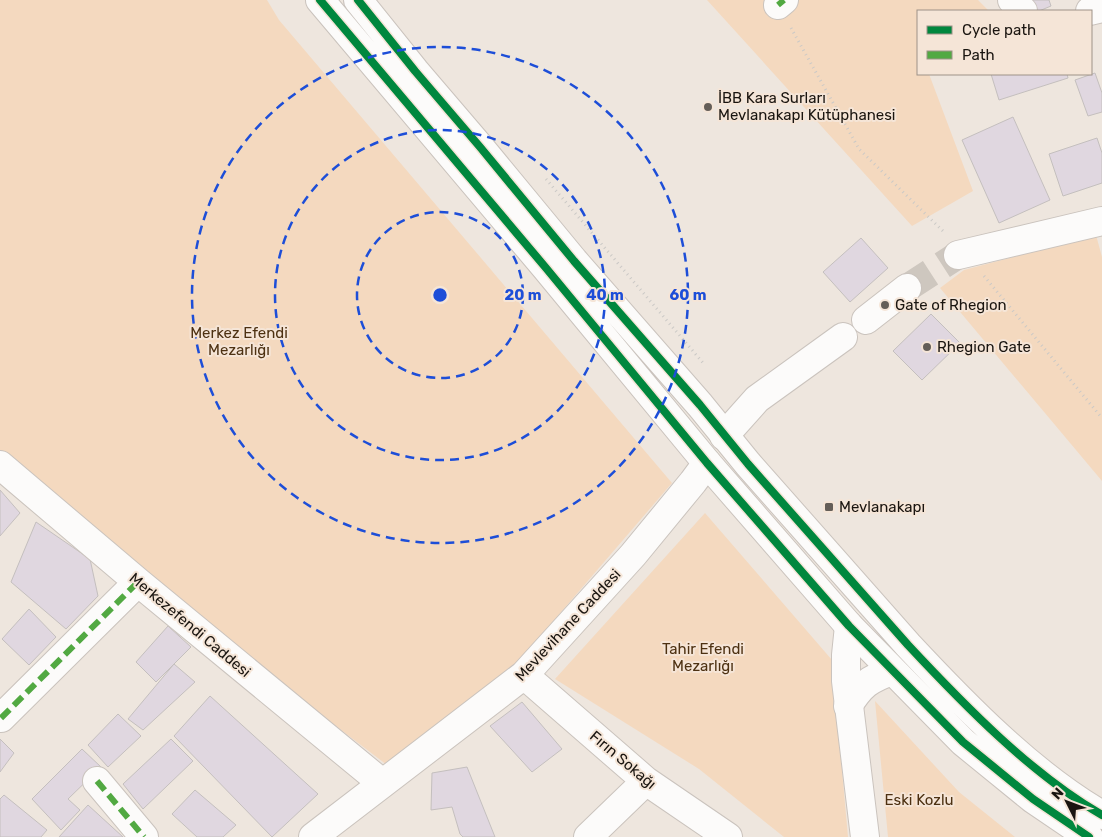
<svg xmlns="http://www.w3.org/2000/svg" width="1102" height="837" font-family="Rubik,sans-serif">
<style>
.green{fill:#f4d9bf}
.building{fill:#e0d7e0;stroke:#c4bfbe}
.lines{fill:none;stroke-linecap:round;stroke-linejoin:round}
.secondary-tunnel{stroke:#cec7bf;stroke-width:28;stroke-dasharray:28 14;stroke-linecap:butt}
.street-casing{stroke:#cac3bd;stroke-width:30}
.secondary-casing{stroke:#cac3bd;stroke-width:30}
.primary-casing{stroke:#cac3bd;stroke-width:30}
.path{stroke:#cbc9c6;stroke-width:3;stroke-dasharray:1 4;stroke-linecap:butt}
.street{stroke:#fcfbfa;stroke-width:28}
.secondary{stroke:#fcfbfa;stroke-width:28}
.primary{stroke:#fcfbfa;stroke-width:28}
.quiet{stroke:#52a942;stroke-width:6;stroke-dasharray:12 6;stroke-linecap:butt}
.cycleway-casing{stroke:#f5e5d7;stroke-width:11}
.cycleway{stroke:#00873e;stroke-width:8}
.ring{fill:none;stroke:#1d4ed8;stroke-width:2.5;stroke-dasharray:9 6}
.poi-dot{fill:#645e58;stroke:#f5e5d7;stroke-width:2}
.labels{text-anchor:middle;dominant-baseline:central;stroke-width:4;stroke-linejoin:round;paint-order:stroke}
.poi-label{font-size:15px;fill:#1a1510;stroke:#f5e5d7;text-anchor:start}
.park-label{font-size:15px;fill:#4d3112;stroke:#f5e5d7}
.street-label{font-size:15px;fill:#1a1510;stroke:#f5e5d7}
.centre{fill:#1d4ed8;stroke:#f5e5d7;stroke-width:2.5}
.ring-label{font-size:15px;text-anchor:middle;font-weight:bold;fill:#1d4ed8;stroke:#f5e5d7;stroke-width:4;stroke-linejoin:round;paint-order:stroke}
</style>
<rect width="100%" height="100%" fill="#eee6de"/>
<path class="green" d="M0,0H267L279,20L672,483L519,661L387,765L180,607L0,450Z
M707,0H978L989,11H918V74H929L973,191L912,226Z
M1096,235L1102,257V481L940,288L964,270Z
M705,513L832,660L848,837H784L699,769L555,679Z
M875,701L959,792L1015,837H888Z"/>
<path class="building" d="M1020,0H1049L1051,6L1039,11H1029Z
M1095,73L1102,93V112L1088,116L1075,80Z
M991,74H1067L1068,78L999,100Z
M1013,117L1050,200L999,223L962,140Z
M1097,138L1102,153V183L1063,196L1049,154Z
M861,238L888,268L850,302L823,272Z
M931,314L960,343L922,380L893,351Z
M0,490L20,513L0,536Z
M36,522L90,559L98,596L66,629L11,582Z
M29,609L56,637L29,665L2,639Z
M168,626L191,647L156,682L136,662Z
M174,664L195,682L143,730L128,719Z
M210,696L318,794L272,837L174,736Z
M522,702L562,749L532,772L490,726Z
M118,714L141,736L108,767L88,745Z
M0,739L14,753L0,772Z
M171,739L193,761L143,809L123,784Z
M82,749L101,767L68,799L80,810L61,830L32,799Z
M467,767L495,837H463L460,834L452,807L431,810L432,773Z
M195,790L236,825L223,837H197L172,814Z
M4,795L47,830L41,837H0V799Z
M88,805L123,837H59Z"/>
<g class="lines">
<path class="secondary-tunnel" d="M907,288L958,255"/>
<defs>
<path id="street" d="M1012,0L1023,11
M778,5L784,0
M1090,11L1102,8
M0,465L138,582L382,783
M1,718L138,582
M97,781L144,837"/>
<path id="secondary" d="M958,255L1102,221
M866,320L907,288
M724,436L757,399L843,337
M849,626L846,655V681L865,837
M524,675L646,781L728,837
M313,837L524,675L633,555L693,482L707,463
M588,837L646,781"/>
<path id="primary" d="M320,0L546,268L707,463L849,626L963,742L1033,799L1089,837
M358,0L415,71L480,147L574,261L700,405L748,464L908,645C964,705 1031,774 1102,815
M848,706C861,685 869,679 892,671"/>
</defs>
<use href="#street" class="street-casing"/>
<use href="#secondary" class="secondary-casing"/>
<use href="#primary" class="primary-casing"/>
<path class="path" d="M791,28L859,149L945,233
M546,179L704,364
M984,276L1102,418"/>
<use href="#street" class="street"/>
<use href="#secondary" class="secondary"/>
<use href="#primary" class="primary"/>
<path class="quiet" d="M778,5L784,0
M1,718L138,582
M97,781L144,837"/>
<defs>
<path id="cycleway" d="M320,0L546,268L707,463L849,626L963,742L1033,799L1089,837
M358,0L415,71L480,147L574,261L700,405L748,464L908,645C964,705 1031,774 1102,815"/>
</defs>
<use href="#cycleway" class="cycleway-casing"/>
<use href="#cycleway" class="cycleway"/>
</g>
<g class="ring">
<circle cx="440" cy="295" r="83"/>
<circle cx="440" cy="295" r="165"/>
<circle cx="440" cy="295" r="248"/>
</g>
<g class="poi-dot">
<circle cx="708" cy="107" r="5"/>
<circle cx="885" cy="305" r="5"/>
<circle cx="927" cy="347" r="5"/>
<rect x="824" y="502" width="10" height="10" rx="2.5"/>
</g>
<g class="labels">
<g class="poi-label">
<text x="718" y="98">İBB Kara Surları<tspan x="718" dy="17">Mevlanakapı Kütüphanesi</tspan></text>
<text x="895" y="305">Gate of Rhegion</text>
<text x="937" y="347">Rhegion Gate</text>
<text x="839" y="507">Mevlanakapı</text>
</g>
<g class="park-label">
<text x="239" y="333">Merkez Efendi<tspan x="239" dy="17">Mezarlığı</tspan></text>
<text x="703" y="649">Tahir Efendi<tspan x="703" dy="17">Mezarlığı</tspan></text>
<text x="919" y="800">Eski Kozlu</text>
</g>
<g class="street-label">
<text transform="translate(190 625) rotate(40)">Merkezefendi Caddesi</text>
<text transform="translate(568 625) rotate(-47)">Mevlevihane Caddesi</text>
<text transform="translate(623 760) rotate(40)">Fırın Sokağı</text>
</g>
</g>
<circle cx="440" cy="295" r="8" class="centre"/>
<g class="ring-label">
<text x="523" y="300">20 m</text>
<text x="605" y="300">40 m</text>
<text x="688" y="300">60 m</text>
</g>
<rect x="917" y="10" width="175" height="65" fill="#f5e5d7" stroke="#9d9287"/>
<rect x="927" y="26" width="25" height="8" fill="#00873e" stroke="#9d9287"/>
<text x="962" y="35" font-size="15" fill="#1a1510">Cycle path</text>
<rect x="927" y="51" width="25" height="8" fill="#52a942" stroke="#9d9287"/>
<text x="962" y="60" font-size="15" fill="#1a1510">Path</text>
<g transform="translate(1067 802) rotate(312)" stroke="#f5e5d7" stroke-width="4" paint-order="stroke">
<path d="M0-4L9 19L0 12L-9 19Z" fill="#1a1510"/>
<text y="-8" font-size="14" font-weight="bold" text-anchor="middle" fill="#1a1510">N</text>
</g>
</svg>
